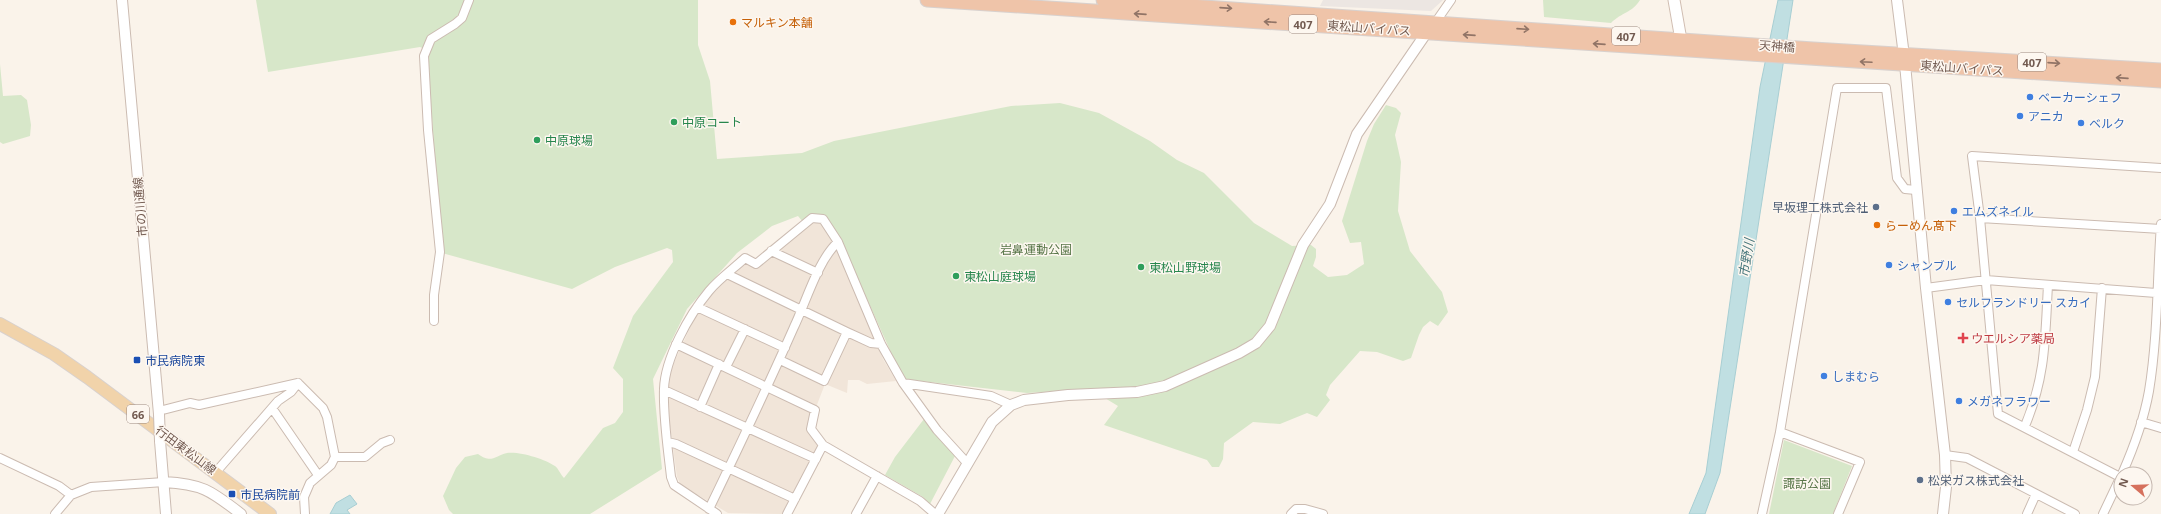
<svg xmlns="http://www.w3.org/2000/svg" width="2161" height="514" font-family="'Open Sans','Noto Sans JP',sans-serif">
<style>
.residential{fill:#f1e5d9}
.industrial{fill:#ece6e2}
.green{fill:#d7e7c9}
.water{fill:#c0dfe2;stroke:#a7ced3}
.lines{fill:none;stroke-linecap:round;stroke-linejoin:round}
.minor-casing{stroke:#cbbbb1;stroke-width:10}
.tertiary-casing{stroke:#cbbbb1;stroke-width:12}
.secondary-casing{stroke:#d0bdb1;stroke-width:13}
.primary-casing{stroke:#d8d1ce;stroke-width:14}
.trunk-casing{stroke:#d8d1ce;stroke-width:15}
.minor{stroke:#fff;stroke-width:8}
.tertiary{stroke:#fff;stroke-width:10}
.secondary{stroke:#fff;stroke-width:11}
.primary{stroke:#f1d3aa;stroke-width:12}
.trunk{stroke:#efc4a9;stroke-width:13}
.tertiary-bridge-casing{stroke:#cbbbb1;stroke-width:12;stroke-linecap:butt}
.tertiary-bridge{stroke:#fff;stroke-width:10}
.oneway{stroke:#917466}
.food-dot{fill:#e8710a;stroke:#fdf7f0;stroke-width:1.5}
.shop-dot{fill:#3f7fe0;stroke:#fdf7f0;stroke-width:1.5}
.leisure-dot{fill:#2e9e5b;stroke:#fdf7f0;stroke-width:1.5}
.service-dot{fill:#5c6f8a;stroke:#fdf7f0;stroke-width:1.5}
.health-dot{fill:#e0444e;stroke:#fdf7f0;stroke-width:1.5}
.transit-dot{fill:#1a4fb4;stroke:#fdf7f0;stroke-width:1.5}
.labels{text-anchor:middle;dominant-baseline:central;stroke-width:3;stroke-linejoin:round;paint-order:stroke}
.shield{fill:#fdf7f0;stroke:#9c8980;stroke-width:1}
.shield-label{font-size:11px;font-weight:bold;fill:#725a50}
.food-label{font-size:12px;fill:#c56008;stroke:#fdf7f0;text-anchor:start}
.street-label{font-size:12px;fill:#725a50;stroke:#fdf7f0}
.shop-label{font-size:12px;fill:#366cbe;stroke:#fdf7f0;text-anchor:start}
.leisure-label{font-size:12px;fill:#27864d;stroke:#fdf7f0;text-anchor:start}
.service-label{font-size:12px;fill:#4e5e75;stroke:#fdf7f0;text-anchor:end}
.park-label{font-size:12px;fill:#597749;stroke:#fdf7f0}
.health-label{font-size:12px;fill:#be3a42;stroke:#fdf7f0;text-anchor:start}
.transit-label{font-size:12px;fill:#164399;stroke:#fdf7f0;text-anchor:start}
.water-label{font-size:13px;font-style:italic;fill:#48777c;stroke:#fdf7f0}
</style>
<rect width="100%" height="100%" fill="#faf3ea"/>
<path class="residential" d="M815,220L828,228L869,323L883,359L896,381L867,384L859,380H848L847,393L825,384L808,428L818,442V445L782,514L728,513L681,485L677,477L668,412L669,373L697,313L719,285L744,264L755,267Z"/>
<path class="industrial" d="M1323,0H1443L1431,11L1320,6Z"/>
<path class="green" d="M256,0H698V45L710,81L717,159L802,153L834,141L1011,106L1060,103L1099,113L1150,141L1177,160L1204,173L1254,223L1292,246L1311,245L1316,249V257L1313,266L1328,277L1347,275L1364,264L1361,242L1350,243L1342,221L1367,141L1374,124L1386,105L1396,108L1401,113L1395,135L1401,162L1398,211L1410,251L1442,292L1448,312L1438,326L1430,321L1423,327L1419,335L1411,358L1403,361L1377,352L1360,351L1330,385L1326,395L1330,400L1317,417L1307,413L1280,424L1253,422L1224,443L1223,459L1219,467H1212L1207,460L1104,425L1118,406L1090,389L1027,393L903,379L848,257L826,216H811L803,222L798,216L772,226L737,253L687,309L653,379L662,469L590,514H453L449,510L443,496L456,468L465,457L478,454C492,464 494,456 507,453C519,451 545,459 555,466C558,468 561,475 564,478L603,428L615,423L623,412V379L613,368L633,316L673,262L672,250L667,248L615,267L572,289L442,253L427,50L420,47L268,72Z
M1543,0H1640C1632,13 1622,12 1611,23L1544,17Z
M0,64L3,96L21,95L27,100L31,125L30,136L3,144L0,142Z
M924,419L955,456L930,504L923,497L885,475L895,457Z
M1784,440L1852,466L1833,514H1769Z"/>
<path class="water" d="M1778,0H1793L1720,473L1705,514H1689L1706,473L1760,87Z
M350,495L357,504L347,510L350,514H330L336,503Z"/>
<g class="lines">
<defs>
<path id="minor" d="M1435,23L1451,0
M1980,218L2161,229
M771,251L818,273
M727,274L847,332L871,343L881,344
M1926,288L1986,280L2156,293
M697,307L785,348
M434,321V295L440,252L428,130L424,56L431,39L455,24L462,18L469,0
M676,344L815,410L811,429L823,445L787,514
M780,360L824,381L847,332
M726,367L745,329
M298,383L323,408L327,417L335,457L331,465L310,483L304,497L305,514
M903,383L937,430L968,464
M664,390L816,459
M700,407L719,364
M272,408L318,475
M159,411L190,403L199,405L298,383
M2141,422L2161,428
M2025,426C2046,376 2045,338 2048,285
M1780,432L1860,462L1838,514
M668,442L676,444L795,499
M823,445L920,501L935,514
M2073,452L2087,410L2095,377L2102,288
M1945,455L1967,458L2075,514
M335,457H365L382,443L390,440
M0,458L59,486L71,495
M216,472L278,401L291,392L298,383
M2122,474C2134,447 2144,419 2149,391C2158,336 2157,279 2161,224
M2120,477L1998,414L1980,218L1972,156L2161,168
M709,509C738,449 767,388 794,327C806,302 818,260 838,242
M55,514L71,495L91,487L164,482
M717,514L674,485L671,477C668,449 663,418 664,389C665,358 689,315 709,291C719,279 733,269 745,258L756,264L812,218L823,219L838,242L881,344L903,383L991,396L1011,405
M856,514L877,476
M1291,514L1296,509H1305L1323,514
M1762,514L1780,432L1837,88H1886L1897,178L1905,189L1916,190
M2027,514L2036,494
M2103,514L2121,476"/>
<path id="tertiary" d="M122,0L159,414
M1897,0L1905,64L1926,288L1945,455L1946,487L1943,514
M160,441L166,514
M164,482C203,484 211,491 241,514
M938,514L992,422L1011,405L1024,400L1068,395L1137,392L1165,386L1239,353L1256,343L1270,326L1303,245L1330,204L1357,134L1429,29"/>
<path id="secondary" d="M1674,0L1681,40L1680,49"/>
<path id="primary" d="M0,324L54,354L87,377L270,514"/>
<path id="trunk" d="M927,0L2161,81
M1103,0L1813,49L2161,70"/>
</defs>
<use href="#minor" class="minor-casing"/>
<use href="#tertiary" class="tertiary-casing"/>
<use href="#secondary" class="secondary-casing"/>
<use href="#primary" class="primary-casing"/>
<use href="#trunk" class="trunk-casing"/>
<use href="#minor" class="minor"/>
<use href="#tertiary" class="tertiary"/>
<use href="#secondary" class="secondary"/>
<use href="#primary" class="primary"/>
<use href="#trunk" class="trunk"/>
<defs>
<path id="tertiary-bridge" d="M159,414L160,441"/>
</defs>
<use href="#tertiary-bridge" class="tertiary-bridge-casing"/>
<use href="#tertiary-bridge" class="tertiary-bridge"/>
</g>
<defs><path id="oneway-shaft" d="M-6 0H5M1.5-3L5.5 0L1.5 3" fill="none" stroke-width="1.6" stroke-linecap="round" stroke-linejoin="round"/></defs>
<g class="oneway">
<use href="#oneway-shaft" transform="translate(1226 8) rotate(4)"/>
<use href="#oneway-shaft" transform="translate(1140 14) rotate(-176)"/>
<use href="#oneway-shaft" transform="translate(1270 22) rotate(-176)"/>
<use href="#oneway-shaft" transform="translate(1523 29) rotate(4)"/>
<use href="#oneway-shaft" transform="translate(1469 35) rotate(-176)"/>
<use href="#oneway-shaft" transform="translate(1599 44) rotate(-176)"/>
<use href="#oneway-shaft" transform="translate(1866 62) rotate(-177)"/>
<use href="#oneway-shaft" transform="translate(2054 63) rotate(4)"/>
<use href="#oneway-shaft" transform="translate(2122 78) rotate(-176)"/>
</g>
<g class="food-dot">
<circle cx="733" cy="22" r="4"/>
<circle cx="1877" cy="225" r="4"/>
</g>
<g class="shop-dot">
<circle cx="2030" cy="97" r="4"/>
<circle cx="2020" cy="116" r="4"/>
<circle cx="2081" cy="123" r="4"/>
<circle cx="1954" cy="211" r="4"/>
<circle cx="1889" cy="265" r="4"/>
<circle cx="1948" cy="302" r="4"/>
<circle cx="1824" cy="376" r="4"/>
<circle cx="1959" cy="401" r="4"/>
</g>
<g class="leisure-dot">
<circle cx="674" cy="122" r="4"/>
<circle cx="537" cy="140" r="4"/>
<circle cx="1141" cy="267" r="4"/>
<circle cx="956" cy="276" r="4"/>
</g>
<g class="service-dot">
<circle cx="1876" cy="207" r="4"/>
<circle cx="1920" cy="480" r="4"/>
</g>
<path class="health-dot" d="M1961 332h4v4h4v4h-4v4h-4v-4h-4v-4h4z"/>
<g class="transit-dot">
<rect x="133" y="356" width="8" height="8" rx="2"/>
<rect x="228" y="490" width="8" height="8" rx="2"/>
</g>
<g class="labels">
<g class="shield">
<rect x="1289" y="15" width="28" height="18" rx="3"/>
<rect x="1612" y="27" width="28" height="18" rx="3"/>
<rect x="2018" y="53" width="28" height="18" rx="3"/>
<rect x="127" y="405" width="22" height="18" rx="3"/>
</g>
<g class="shield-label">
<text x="1303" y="24">407</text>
<text x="1626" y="36">407</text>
<text x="2032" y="62">407</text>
<text x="138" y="414">66</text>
</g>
<g class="food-label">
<text x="741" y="22">マルキン本舗</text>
<text x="1885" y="225">らーめん髙下</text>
</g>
<g class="street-label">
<text transform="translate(1369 28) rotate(4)">東松山バイパス</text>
<text transform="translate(1777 46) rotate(4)">天神橋</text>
<text transform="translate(1962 68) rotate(4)">東松山バイパス</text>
<text transform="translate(140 207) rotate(-95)">市の川通線</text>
<text transform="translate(186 450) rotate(37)">行田東松山線</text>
</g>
<g class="shop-label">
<text x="2038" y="97">ベーカーシェフ</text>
<text x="2028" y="116">アニカ</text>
<text x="2089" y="123">ベルク</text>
<text x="1962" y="211">エムズネイル</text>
<text x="1897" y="265">シャンブル</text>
<text x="1956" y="302">セルフランドリー スカイ</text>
<text x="1832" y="376">しまむら</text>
<text x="1967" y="401">メガネフラワー</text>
</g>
<g class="leisure-label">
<text x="682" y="122">中原コート</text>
<text x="545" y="140">中原球場</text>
<text x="1149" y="267">東松山野球場</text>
<text x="964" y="276">東松山庭球場</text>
</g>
<g class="service-label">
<text x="1868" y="207">早坂理工株式会社</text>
<text x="1928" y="480" text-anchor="start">松栄ガス株式会社</text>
</g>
<g class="park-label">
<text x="1036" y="249">岩鼻運動公園</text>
<text x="1807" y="483">諏訪公園</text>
</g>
<g class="health-label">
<text x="1971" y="338">ウエルシア薬局</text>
</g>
<g class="transit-label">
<text x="145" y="360">市民病院東</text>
<text x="240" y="494">市民病院前</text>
</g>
<g class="water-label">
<text transform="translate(1746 258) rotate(-81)">市野川</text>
</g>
</g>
<g transform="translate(2133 486) rotate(289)"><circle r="19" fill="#fdf7f0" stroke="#c5b8b0"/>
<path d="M0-3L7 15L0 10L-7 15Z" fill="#d6715d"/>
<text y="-6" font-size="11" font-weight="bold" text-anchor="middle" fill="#725a50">N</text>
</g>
</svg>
